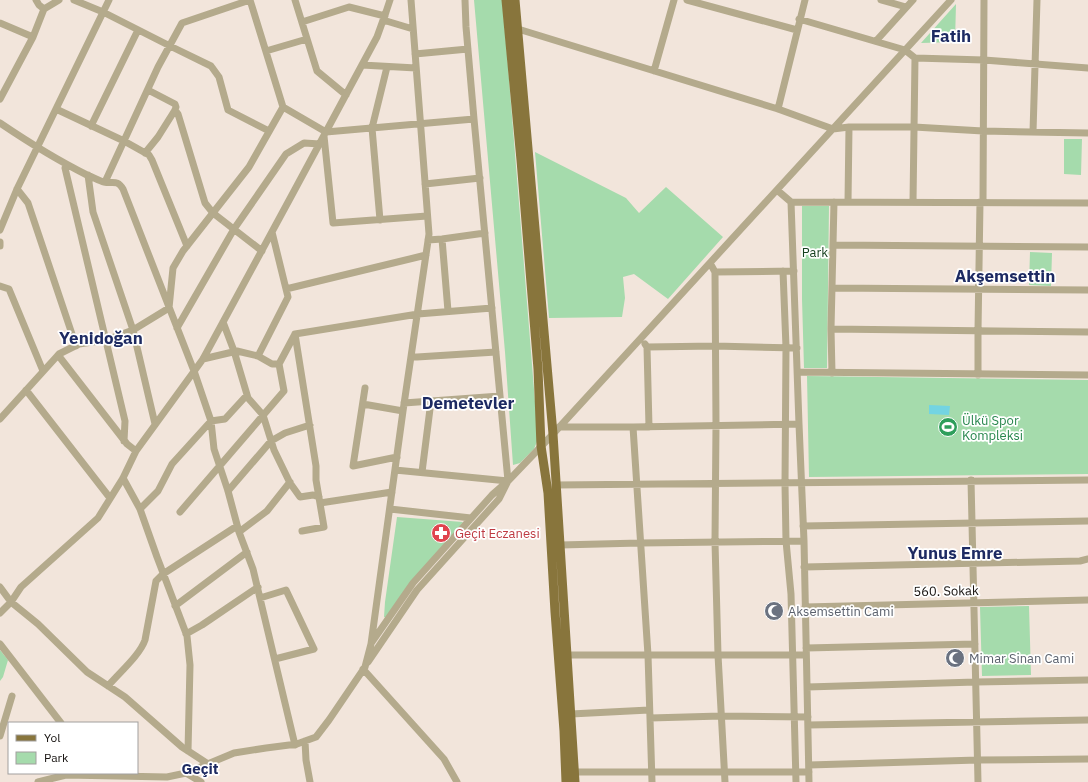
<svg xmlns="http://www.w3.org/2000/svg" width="1088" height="782" font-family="'IBM Plex Sans',sans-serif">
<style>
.green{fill:#a5dbac}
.water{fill:#73d4e2}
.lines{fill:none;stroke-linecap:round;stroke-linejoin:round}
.minor{stroke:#b4aa8c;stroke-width:7}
.major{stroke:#88753c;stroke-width:9}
.labels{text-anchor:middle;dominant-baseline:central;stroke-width:3.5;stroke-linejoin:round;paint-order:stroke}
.park-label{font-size:13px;fill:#16401f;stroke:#fff}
.leisure-label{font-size:13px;fill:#27864d;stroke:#fff;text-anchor:start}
.health-label{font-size:13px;fill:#be3a42;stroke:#fff;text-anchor:start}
.street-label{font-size:13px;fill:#14100d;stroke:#fff}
.worship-label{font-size:13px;fill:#5b616d;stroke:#fff;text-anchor:start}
.quarter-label{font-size:15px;font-weight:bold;fill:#1d2a62;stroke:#fff}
.district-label{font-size:17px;font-weight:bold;fill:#1d2a62;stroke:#fff}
</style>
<rect width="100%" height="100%" fill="#f2e5db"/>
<path class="green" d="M474,0H502L507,54L538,439L534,449L520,463L513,465L505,352Z
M956,4L955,42L921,43Z
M1064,139H1082L1081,175L1064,174Z
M535,152L626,198L639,213L666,187L723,237L668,299L634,274L623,277L625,298L622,317L549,318Z
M802,206H829L827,368H804L802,299Z
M1030,252L1052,253L1051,286L1029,285Z
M807,376L1088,380V474L809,477Z
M397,517L463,522L387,618L384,617L385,602Z
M1029,606L1031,675L982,676L980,607Z
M0,650L8,660L3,677L0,681Z"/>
<path class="water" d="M929,405L950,406L949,415L929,414Z"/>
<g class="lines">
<path class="minor" d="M36,0L39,5L44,9
M74,0L103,12L170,46L211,66L219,77L228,110L269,131
M250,0L283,107L326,132L474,119
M295,0L317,71L346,95
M687,0L797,30
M881,0L906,7
M799,19L905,50L915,58L913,202
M383,20L413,29
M302,22L349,7L385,16
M0,23L33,37
M514,29H518L778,109L833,129L849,127H914L983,131L1088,133
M876,41L913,0
M266,51L307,39
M415,54L468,49
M915,58L984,60L1088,68
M362,65L416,68
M654,71L674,0
M0,99L33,37L44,9L59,0
M56,109L124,141L149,155L152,160L187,246
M778,109L805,0
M175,110L178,114L205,203L213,213L262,251
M0,123C28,142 57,160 87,175C93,177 99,181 104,182C113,184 117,179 123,189L194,371L211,421L214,449L228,491L239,532L253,569L295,745
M91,126L138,30
M1033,132L1037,0
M324,136L333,223L427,216
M145,153L158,137L175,110L176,107L175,104L148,90
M66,164L65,168L125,421L124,441
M88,175L93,212L133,330L155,424
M105,182L158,67L182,23L250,0
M425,184L480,178
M17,189L28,203L76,346
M777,190L791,202L799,424L804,541L809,782
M791,202L1088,203
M848,202L849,127
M983,202L984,0
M380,220L372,128L387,67
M0,230L17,189L109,0
M272,232L286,289L426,255
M442,239L448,311
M428,240L442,239L485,233
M0,242V246
M833,245L1088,247
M710,263L715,272L716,425L715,542L718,655L725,782
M783,271L786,347L785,484L786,541L791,594L796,782
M715,272L794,271
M0,286L9,289L43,371
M832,288L1088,290
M223,322L234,351L248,398L263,415L274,450L290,483L300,497L313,495L319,497
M177,328L234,229L286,154L304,143L320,144
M831,329L1088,332
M295,334L316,466V480L324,527L302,531
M645,344L647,347L649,427
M647,347L715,346L797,348
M58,355L127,444L136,451
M258,356L288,297L286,289
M411,357H417L496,352
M203,359L237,351L258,356L272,364H279L295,334L418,314L492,308
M798,372L1088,375
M832,373L831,329L834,202
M978,375V331L980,202
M365,388L353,466L397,457
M26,390L110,498
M404,403L500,396
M363,404L403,411
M0,419L59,354L79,344L106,340L133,330L169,308L173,268L183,251L249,167L283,107
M559,427H633L799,424
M633,427L648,655L652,782
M395,470L508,481
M422,472L431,401
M123,478L140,509L157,557L187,636L190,665L188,751
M971,480L978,782
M556,485C733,484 911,481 1088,480
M228,491L271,441L285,433L310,425
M320,503L392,492
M140,509L158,491L172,464L211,421L225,419L247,395
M390,509L471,518
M180,512L284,391L279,364
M803,526L1088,521
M239,532L267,511L290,482
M560,545L640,543L804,541
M804,567L1080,561L1088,559
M0,587L11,602L38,624L87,672L125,697L182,747L208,764
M260,598L286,590L314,649L275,659
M175,606L247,552
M805,607L1088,600
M0,613L11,602L21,587L98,518L123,478L136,451L203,359L293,193L377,37L386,12L390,0
M186,634L202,625L258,587
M372,642L413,583L492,495L508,481L553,434L951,0
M0,644L61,723
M806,648L975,644
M567,655H806
M368,662L417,590L499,499L508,481L474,119L466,27L465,0
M363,669L444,759L457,782
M108,686C119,673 140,655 145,640L156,581L163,574L237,526
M807,687L976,682L1088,680
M571,714L649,710
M650,718L721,716L808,717
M808,725L1088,720
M0,736L12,696
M305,741L306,760L310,782
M809,765L978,760L1088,759
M575,772H809
M186,773L201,782
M38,782L66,775L167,777L186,773L234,753L266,748L297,744L305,741L316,737L329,720L365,667L371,644L403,411L429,234L411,0"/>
<path class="major" d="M506,0L521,160L538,369L541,446L548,493L555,612L564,731L566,782
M515,0L553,434L575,782"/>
</g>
<defs>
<symbol id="stadium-disc" viewBox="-11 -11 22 22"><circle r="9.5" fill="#2e9e5b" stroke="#fff"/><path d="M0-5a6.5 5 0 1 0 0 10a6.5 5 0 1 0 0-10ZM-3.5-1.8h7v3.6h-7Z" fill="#fff"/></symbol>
<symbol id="pharmacy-disc" viewBox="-11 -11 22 22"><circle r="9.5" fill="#e0444e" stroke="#fff"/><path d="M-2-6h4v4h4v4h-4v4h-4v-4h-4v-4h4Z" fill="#fff"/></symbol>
<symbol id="mosque-disc" viewBox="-11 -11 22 22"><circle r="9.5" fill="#6b7280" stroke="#fff"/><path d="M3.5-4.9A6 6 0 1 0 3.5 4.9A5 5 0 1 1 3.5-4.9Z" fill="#fff"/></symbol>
</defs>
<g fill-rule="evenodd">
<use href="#stadium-disc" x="937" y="416" width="22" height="22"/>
<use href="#pharmacy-disc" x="430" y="522" width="22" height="22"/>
<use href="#mosque-disc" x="763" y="600" width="22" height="22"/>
<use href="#mosque-disc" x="944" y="647" width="22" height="22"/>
</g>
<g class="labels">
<g class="park-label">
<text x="815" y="252">Park</text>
</g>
<g class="leisure-label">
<text x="962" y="420">Ülkü Spor<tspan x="962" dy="15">Kompleksi</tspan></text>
</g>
<g class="health-label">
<text x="455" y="533">Geçit Eczanesi</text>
</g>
<g class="street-label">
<text transform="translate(946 591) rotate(-1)">560. Sokak</text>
</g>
<g class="worship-label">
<text x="788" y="611">Aksemsettin Cami</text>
<text x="969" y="658">Mimar Sinan Cami</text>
</g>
<g class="quarter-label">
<text x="200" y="768">Geçit</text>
</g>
<g class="district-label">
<text x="951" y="36">Fatih</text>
<text x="1005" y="276">Akşemsettin</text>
<text x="101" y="338">Yenidoğan</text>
<text x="468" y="403">Demetevler</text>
<text x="955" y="553">Yunus Emre</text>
</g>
</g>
<rect x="8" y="722" width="130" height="52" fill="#ffffff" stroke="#a19f9e"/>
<rect x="16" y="735" width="20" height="6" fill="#88753c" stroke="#a19f9e"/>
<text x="44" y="742" font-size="12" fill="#14100d">Yol</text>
<rect x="16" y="752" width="20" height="12" fill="#a5dbac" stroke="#a19f9e"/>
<text x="44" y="762" font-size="12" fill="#14100d">Park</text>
</svg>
